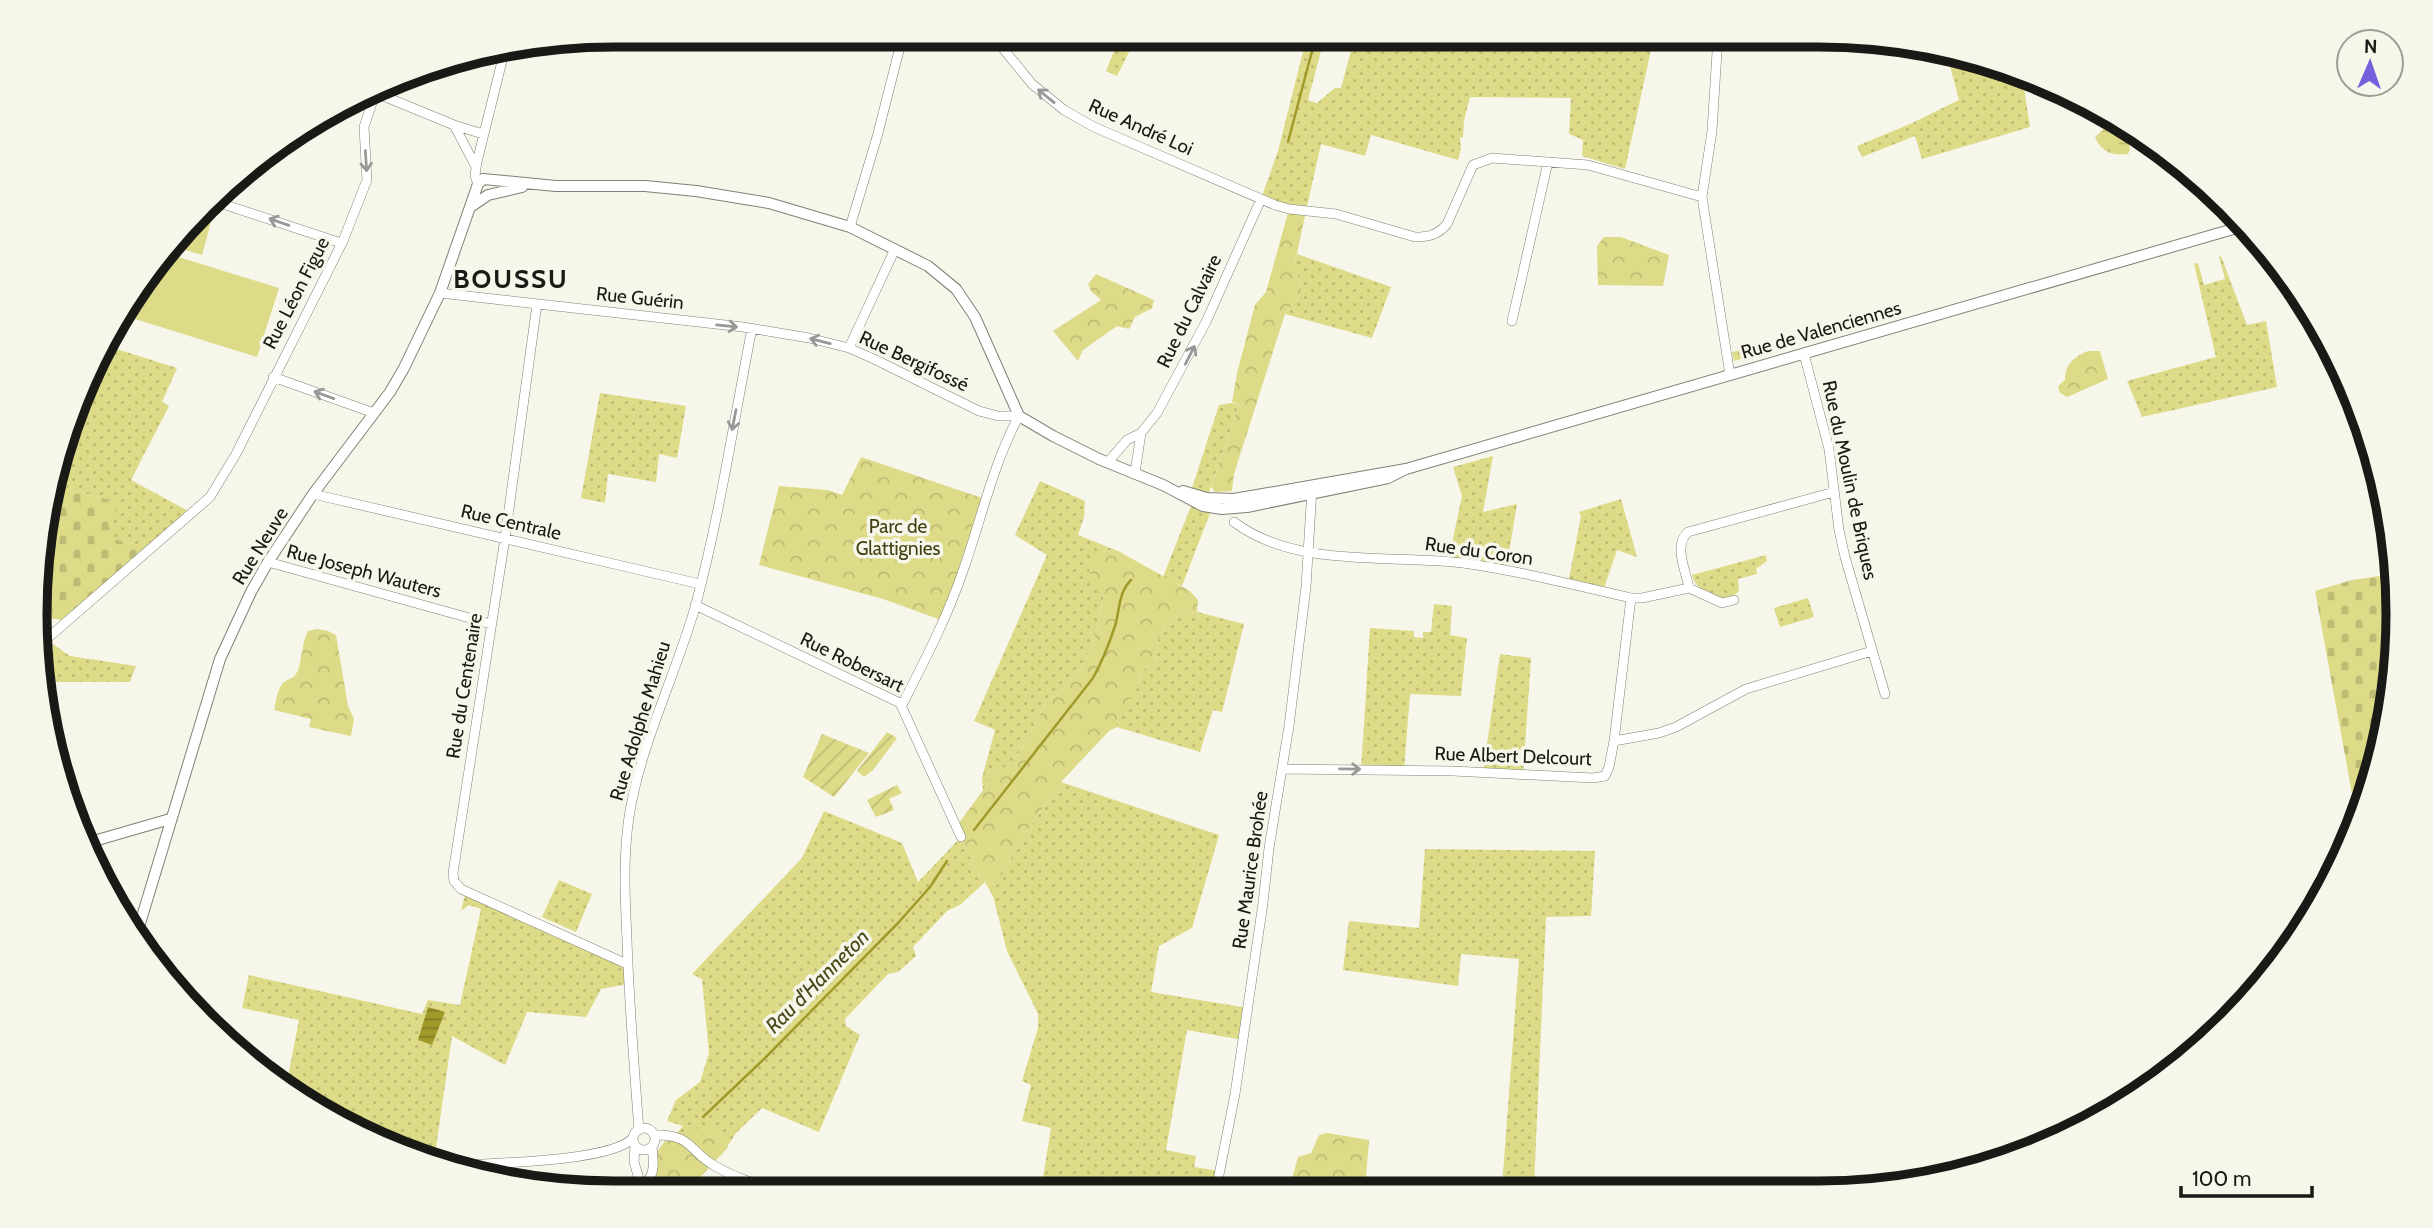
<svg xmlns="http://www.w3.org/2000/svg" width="2433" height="1228" font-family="Cabin,sans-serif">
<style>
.grass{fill:url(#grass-dots)}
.forest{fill:url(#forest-crowns)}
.wetland{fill:url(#wetland-marsh)}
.cemetery{fill:url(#cemetery-stones)}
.garden{fill:url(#garden-furrows)}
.pitch{fill:#dedb88}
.water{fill:url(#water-rules)}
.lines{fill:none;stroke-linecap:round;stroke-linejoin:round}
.stream{stroke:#a09a2a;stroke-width:2.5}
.minor-casing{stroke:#808075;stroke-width:10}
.major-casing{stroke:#808075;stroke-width:12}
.minor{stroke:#fff;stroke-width:9}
.major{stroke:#fff;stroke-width:10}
.oneway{stroke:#989896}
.labels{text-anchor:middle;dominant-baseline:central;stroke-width:7;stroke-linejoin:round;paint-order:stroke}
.street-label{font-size:19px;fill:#191915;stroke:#f6f6ea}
.park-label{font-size:19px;fill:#424013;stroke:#f6f6ea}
.water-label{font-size:21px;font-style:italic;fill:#4a481b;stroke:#f6f6ea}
.district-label{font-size:26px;font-weight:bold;letter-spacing:2px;fill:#191915;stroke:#f6f6ea}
.rim{fill:none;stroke:#191915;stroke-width:9}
</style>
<defs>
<pattern id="grass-dots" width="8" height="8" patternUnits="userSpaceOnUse" patternTransform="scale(1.75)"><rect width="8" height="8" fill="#dedb88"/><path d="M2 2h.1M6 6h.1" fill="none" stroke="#bebb74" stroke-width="1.8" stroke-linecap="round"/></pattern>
<pattern id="forest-crowns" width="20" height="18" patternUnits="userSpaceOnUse" patternTransform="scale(1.75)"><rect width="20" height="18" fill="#dedb88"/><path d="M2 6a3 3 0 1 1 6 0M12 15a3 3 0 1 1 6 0" fill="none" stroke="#bebb74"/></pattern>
<pattern id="wetland-marsh" width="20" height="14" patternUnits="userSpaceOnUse" patternTransform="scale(1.75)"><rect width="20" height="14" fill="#dedb88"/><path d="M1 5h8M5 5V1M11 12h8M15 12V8" fill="none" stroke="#bebb74"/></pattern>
<pattern id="cemetery-stones" width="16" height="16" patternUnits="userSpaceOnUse" patternTransform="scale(1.75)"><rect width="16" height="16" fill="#dedb88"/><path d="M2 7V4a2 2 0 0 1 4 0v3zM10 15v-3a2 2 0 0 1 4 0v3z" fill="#bebb74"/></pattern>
<pattern id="garden-furrows" width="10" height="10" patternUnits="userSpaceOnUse" patternTransform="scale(1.75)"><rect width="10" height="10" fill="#dedb88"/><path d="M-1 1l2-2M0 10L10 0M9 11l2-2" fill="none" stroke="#bebb74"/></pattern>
<pattern id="water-rules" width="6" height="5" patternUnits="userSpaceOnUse" patternTransform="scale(1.75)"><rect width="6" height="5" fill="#a09a2a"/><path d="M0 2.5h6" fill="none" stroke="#827d23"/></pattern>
</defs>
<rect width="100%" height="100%" fill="#f6f6ea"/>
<path class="grass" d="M1088,35L1137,36L1117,76L1106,71L1114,51Z
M1307,36H1325L1308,100L1317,103L1335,88H1341L1355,36H1436L1481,51L1485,36H1498L1561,52L1566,36H1654L1625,169L1582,156L1583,140L1569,134L1571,98L1470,97L1464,120L1463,137L1460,138L1461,149L1458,160L1371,135L1365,156L1321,144L1306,211L1261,199L1278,151Z
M1946,51L1968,55L2022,75L2030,127L1922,159L1915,136L1862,157L1857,146L1910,124L1959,100Z
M1297,254L1391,287L1372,338L1285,314L1302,292L1295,263Z
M2221,256L2247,325L2266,321L2277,387L2142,417L2127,381L2216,357L2194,264L2198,263L2204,285L2225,279L2219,257Z
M1790,339L1791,344L1734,361L1732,352Z
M104,345L177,368L162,402L169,406L131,480L192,513L147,551L143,546L104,537L119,503L51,484L79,392Z
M600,393L686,406L677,458L659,454L656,482L608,474L605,503L581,498Z
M1232,403L1239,405L1207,498L1192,488L1219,405Z
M1493,456L1483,512L1517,504L1506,571L1448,562L1462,496L1453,467Z
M1040,481L1085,501L1084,517L1078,535L1118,551L1104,550L1099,588L1104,597L1092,647L1078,673L1058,695L1047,700L1021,750L1010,764L995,774L983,790L982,778L995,730L974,721L1047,555L1015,535Z
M1621,499L1637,557L1617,550L1603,591L1568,584L1581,516L1579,512Z
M1193,501L1212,508L1182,586L1163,577Z
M1766,555L1767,561L1756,569L1757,574L1738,579L1739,590L1737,593L1725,600C1709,593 1697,592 1692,575Z
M1808,598L1814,617L1780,627L1774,608Z
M1434,604L1452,606L1450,635L1467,638L1461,696L1410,694L1404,770H1361L1370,628L1414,631V637L1423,638V632H1431Z
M1197,612L1244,624L1222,712L1213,710L1200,752L1117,727L1118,711L1139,685L1142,671L1155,659L1160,636L1167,622L1181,614Z
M47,640L70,656L136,666L130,682H40L41,644Z
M1500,654L1531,658L1523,775L1483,772Z
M1061,782L1219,835L1192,928L1159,946L1151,992L1248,1008L1243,1040L1187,1030L1166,1150L1196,1156L1194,1167L1220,1171L1216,1190H1165V1185L1103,1176L1101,1190H1041L1051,1128L1022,1121L1031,1085L1022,1081L1038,1028V1014L1007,951L993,896L985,882L960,905L947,911L913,947L916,956L898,972L888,974L845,1019L846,1026L860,1035L819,1132L762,1108L736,1133L721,1156L674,1136L683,1126L667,1121L676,1100L700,1082L709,1053L702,979L692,974L802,858L824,811L902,843L918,882L961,837L974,866L985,881L996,885L1021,840Z
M1425,849L1595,851L1591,916L1546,917L1534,1186L1502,1187L1519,959L1461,954L1458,986L1343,970L1349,921L1419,928Z
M559,880L592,894L576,932L542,917Z
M466,891L627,964L628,984L601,989L586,1017L527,1012L505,1065L452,1036L434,1162L358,1133L287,1082L299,1020L242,1008L249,975L422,1014L428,1000L460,1005L481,909L469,905L461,911Z"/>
<path class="forest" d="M1289,209L1306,211L1295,263L1302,292L1285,314L1234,474L1232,491L1215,492L1211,487L1239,405L1232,402L1237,373L1255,305L1266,292Z
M1604,237H1621L1669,255L1663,286L1598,285L1597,246Z
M1096,274L1154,300L1152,308L1135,317L1129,329L1117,326L1083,350L1078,361L1053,331L1101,300L1091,291L1088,284Z
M2088,351H2100L2108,379L2067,397L2060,393L2058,386L2065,380C2065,364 2074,357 2088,351Z
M861,457L985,499L944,621L883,599L759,565L779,486L828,490L842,495Z
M1104,550L1118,551L1190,591L1198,600L1197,612L1181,614L1167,622L1160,636L1155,659L1142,671L1139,685L1134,694L1118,711L1117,727L1109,731L1061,782L1021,840L996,885L985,881L974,866L956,827L995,774L1010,764L1021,750L1047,700L1058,695L1078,673L1092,647L1104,597C1094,578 1076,563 1104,550Z
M317,629L328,631L336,635L348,706L354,719L351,736L309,727L311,719L274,710C276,702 277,690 283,683C287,679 293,679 296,674C302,666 301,644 308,631Z
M708,1124C719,1130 727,1133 728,1147L696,1182L693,1191L641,1192L656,1153L665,1141L683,1139L697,1127Z
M1327,1133L1369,1140L1365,1190H1289L1298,1157L1311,1153L1319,1135Z"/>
<path class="wetland" d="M2118,121L2127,127L2130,150L2128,154C2112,156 2101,152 2095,137L2110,123Z"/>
<path class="cemetery" d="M51,484L120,503L105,537L143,546L147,551L69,621L42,617L46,501Z
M2394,574L2397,651L2378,763L2357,821L2315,591L2352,580Z"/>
<path class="garden" d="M887,732L897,738L873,770L864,777L857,771Z
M822,734L869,753L834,797L803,777Z
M897,785L902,793L889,799L894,810L876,817L867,800Z"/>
<path class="pitch" d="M209,210L214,211L202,255L175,247Z
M169,254L279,288L257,357L132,318L144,280Z"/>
<path class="water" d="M428,1007L445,1012L432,1045L418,1040Z"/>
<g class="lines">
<path class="stream" d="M1288,142L1316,36
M974,830L1093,678C1102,662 1109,644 1115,626C1120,610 1118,593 1131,580
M703,1117L765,1058L898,923L930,887L947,861"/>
<defs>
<path id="minor" d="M992,35L1032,84L1064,110L1094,127L1275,205L1289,209L1336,214L1415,237C1428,237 1438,235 1447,224L1473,165L1492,158L1588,165L1702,197
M1718,36L1712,131L1702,197L1730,375
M557,44L671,45L714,35
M376,93L454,125L483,134
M454,125L476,167
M478,185L475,175L477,162L504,53
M217,202L341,243
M850,227L877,137L903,35
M440,293L743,327L809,338L849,348L874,359L979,411L998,416H1019C993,464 982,517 964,568C948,616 925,660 902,705
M537,304L505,538L453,873L454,881L461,889L627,964
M1512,321L1548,162
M849,348L895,249
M1804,354L1829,449L1839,530L1845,557L1885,694
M273,377L374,413
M1108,462L1127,440L1141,433L1157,413L1206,322L1261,199
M1135,473L1141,433
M313,494L700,584
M1234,522C1296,569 1390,554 1463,563C1519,571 1575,585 1631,598H1642L1689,588C1686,571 1673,545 1688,532L1834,492
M268,562L491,624
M1689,588L1722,603L1734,600
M695,605L900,703L961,837
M41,644L210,497L236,454L343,241L367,180L364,127L375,94
M1614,741L1659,733L1676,727L1746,689L1872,651
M1282,769L1453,771L1593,778L1605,776L1609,767L1614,741L1631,598
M633 1139a11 11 0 1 1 22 0a11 11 0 1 1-22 0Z
M639,1130C634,1066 629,1003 627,939C625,899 623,857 629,817C640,745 676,675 696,604C720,514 734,420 752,328
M654,1135C693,1134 688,1151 715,1166C734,1177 755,1184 776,1191
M635,1145L634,1162L640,1182V1192
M444,1166C483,1163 610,1163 633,1138
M1216,1190L1235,1094L1263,903L1269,848L1289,726L1306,587L1312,488
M641,1192C654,1174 655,1169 652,1147"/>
<path id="major" d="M472,206L488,195L522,187
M1183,491L1207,498L1234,499L1406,469L2247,225
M87,843L170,819
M138,930L220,659L251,592L268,562L313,494L390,392L404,368L440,293L478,184L483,179L556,186H645L696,191L769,203L850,227L928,266L956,289L975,317L1019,416L1053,436L1099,459L1163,485L1203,506L1222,509L1247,507L1388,478L1406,469"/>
</defs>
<use href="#minor" class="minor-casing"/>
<use href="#major" class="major-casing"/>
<use href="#minor" class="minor"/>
<use href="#major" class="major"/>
</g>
<defs><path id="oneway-shaft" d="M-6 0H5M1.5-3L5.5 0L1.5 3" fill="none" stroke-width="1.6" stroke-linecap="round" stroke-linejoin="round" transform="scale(1.75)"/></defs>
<g class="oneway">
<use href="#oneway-shaft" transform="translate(1046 96) rotate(-141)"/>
<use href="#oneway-shaft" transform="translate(366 161) rotate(86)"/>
<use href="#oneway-shaft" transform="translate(279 222) rotate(-161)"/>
<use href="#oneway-shaft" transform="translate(727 326) rotate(6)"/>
<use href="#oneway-shaft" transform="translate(820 341) rotate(-166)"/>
<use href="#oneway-shaft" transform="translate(1190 355) rotate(-63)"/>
<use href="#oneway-shaft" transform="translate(324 395) rotate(-160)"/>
<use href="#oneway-shaft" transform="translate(734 420) rotate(101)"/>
<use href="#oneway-shaft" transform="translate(1350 769) rotate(1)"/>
</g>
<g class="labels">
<g class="street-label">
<text transform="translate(1141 127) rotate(24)">Rue André Loi</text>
<text transform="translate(296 293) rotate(-63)">Rue Léon Figue</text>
<text transform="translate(640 298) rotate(6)">Rue Guérin</text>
<text transform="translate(1189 311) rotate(-64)">Rue du Calvaire</text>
<text transform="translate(1821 330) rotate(-16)">Rue de Valenciennes</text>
<text transform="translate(914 361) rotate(25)">Rue Bergifossé</text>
<text transform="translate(1850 480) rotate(78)">Rue du Moulin de Briques</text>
<text transform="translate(511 522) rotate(13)">Rue Centrale</text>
<text transform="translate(260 546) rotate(-58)">Rue Neuve</text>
<text transform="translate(1479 551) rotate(8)">Rue du Coron</text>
<text transform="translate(364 571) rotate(15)">Rue Joseph Wauters</text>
<text transform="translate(852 662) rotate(26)">Rue Robersart</text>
<text transform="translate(464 686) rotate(-81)">Rue du Centenaire</text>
<text transform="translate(640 721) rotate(-73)">Rue Adolphe Mahieu</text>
<text transform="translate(1513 756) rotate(2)">Rue Albert Delcourt</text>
<text transform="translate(1250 870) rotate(-82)">Rue Maurice Brohée</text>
</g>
<g class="park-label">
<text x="898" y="526">Parc de<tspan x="898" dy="22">Glattignies</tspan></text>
</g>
<g class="water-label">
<text transform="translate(817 981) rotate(-45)">Rau d'Hanneton</text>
</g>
<g class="district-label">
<text x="511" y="279">BOUSSU</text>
</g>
</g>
<path d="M0 0H2433V1228H0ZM614 47H1819A567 567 0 0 1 2386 614V614A567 567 0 0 1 1819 1181H614A567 567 0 0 1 47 614V614A567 567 0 0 1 614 47Z" fill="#f6f6ea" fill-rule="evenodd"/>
<path class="rim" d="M614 47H1819A567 567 0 0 1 2386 614V614A567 567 0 0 1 1819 1181H614A567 567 0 0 1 47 614V614A567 567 0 0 1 614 47Z"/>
<g transform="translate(2370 63) rotate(2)"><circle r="33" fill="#f6f6ea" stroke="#9e9e95" stroke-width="2"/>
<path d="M0-5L12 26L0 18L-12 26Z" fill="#7460db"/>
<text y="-10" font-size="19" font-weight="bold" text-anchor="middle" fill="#191915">N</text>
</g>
<path d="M2181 1186v10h131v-10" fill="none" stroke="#191915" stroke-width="3.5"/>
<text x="2192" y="1186" font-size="21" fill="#191915" stroke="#f6f6ea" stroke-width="5" paint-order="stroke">100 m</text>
</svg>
